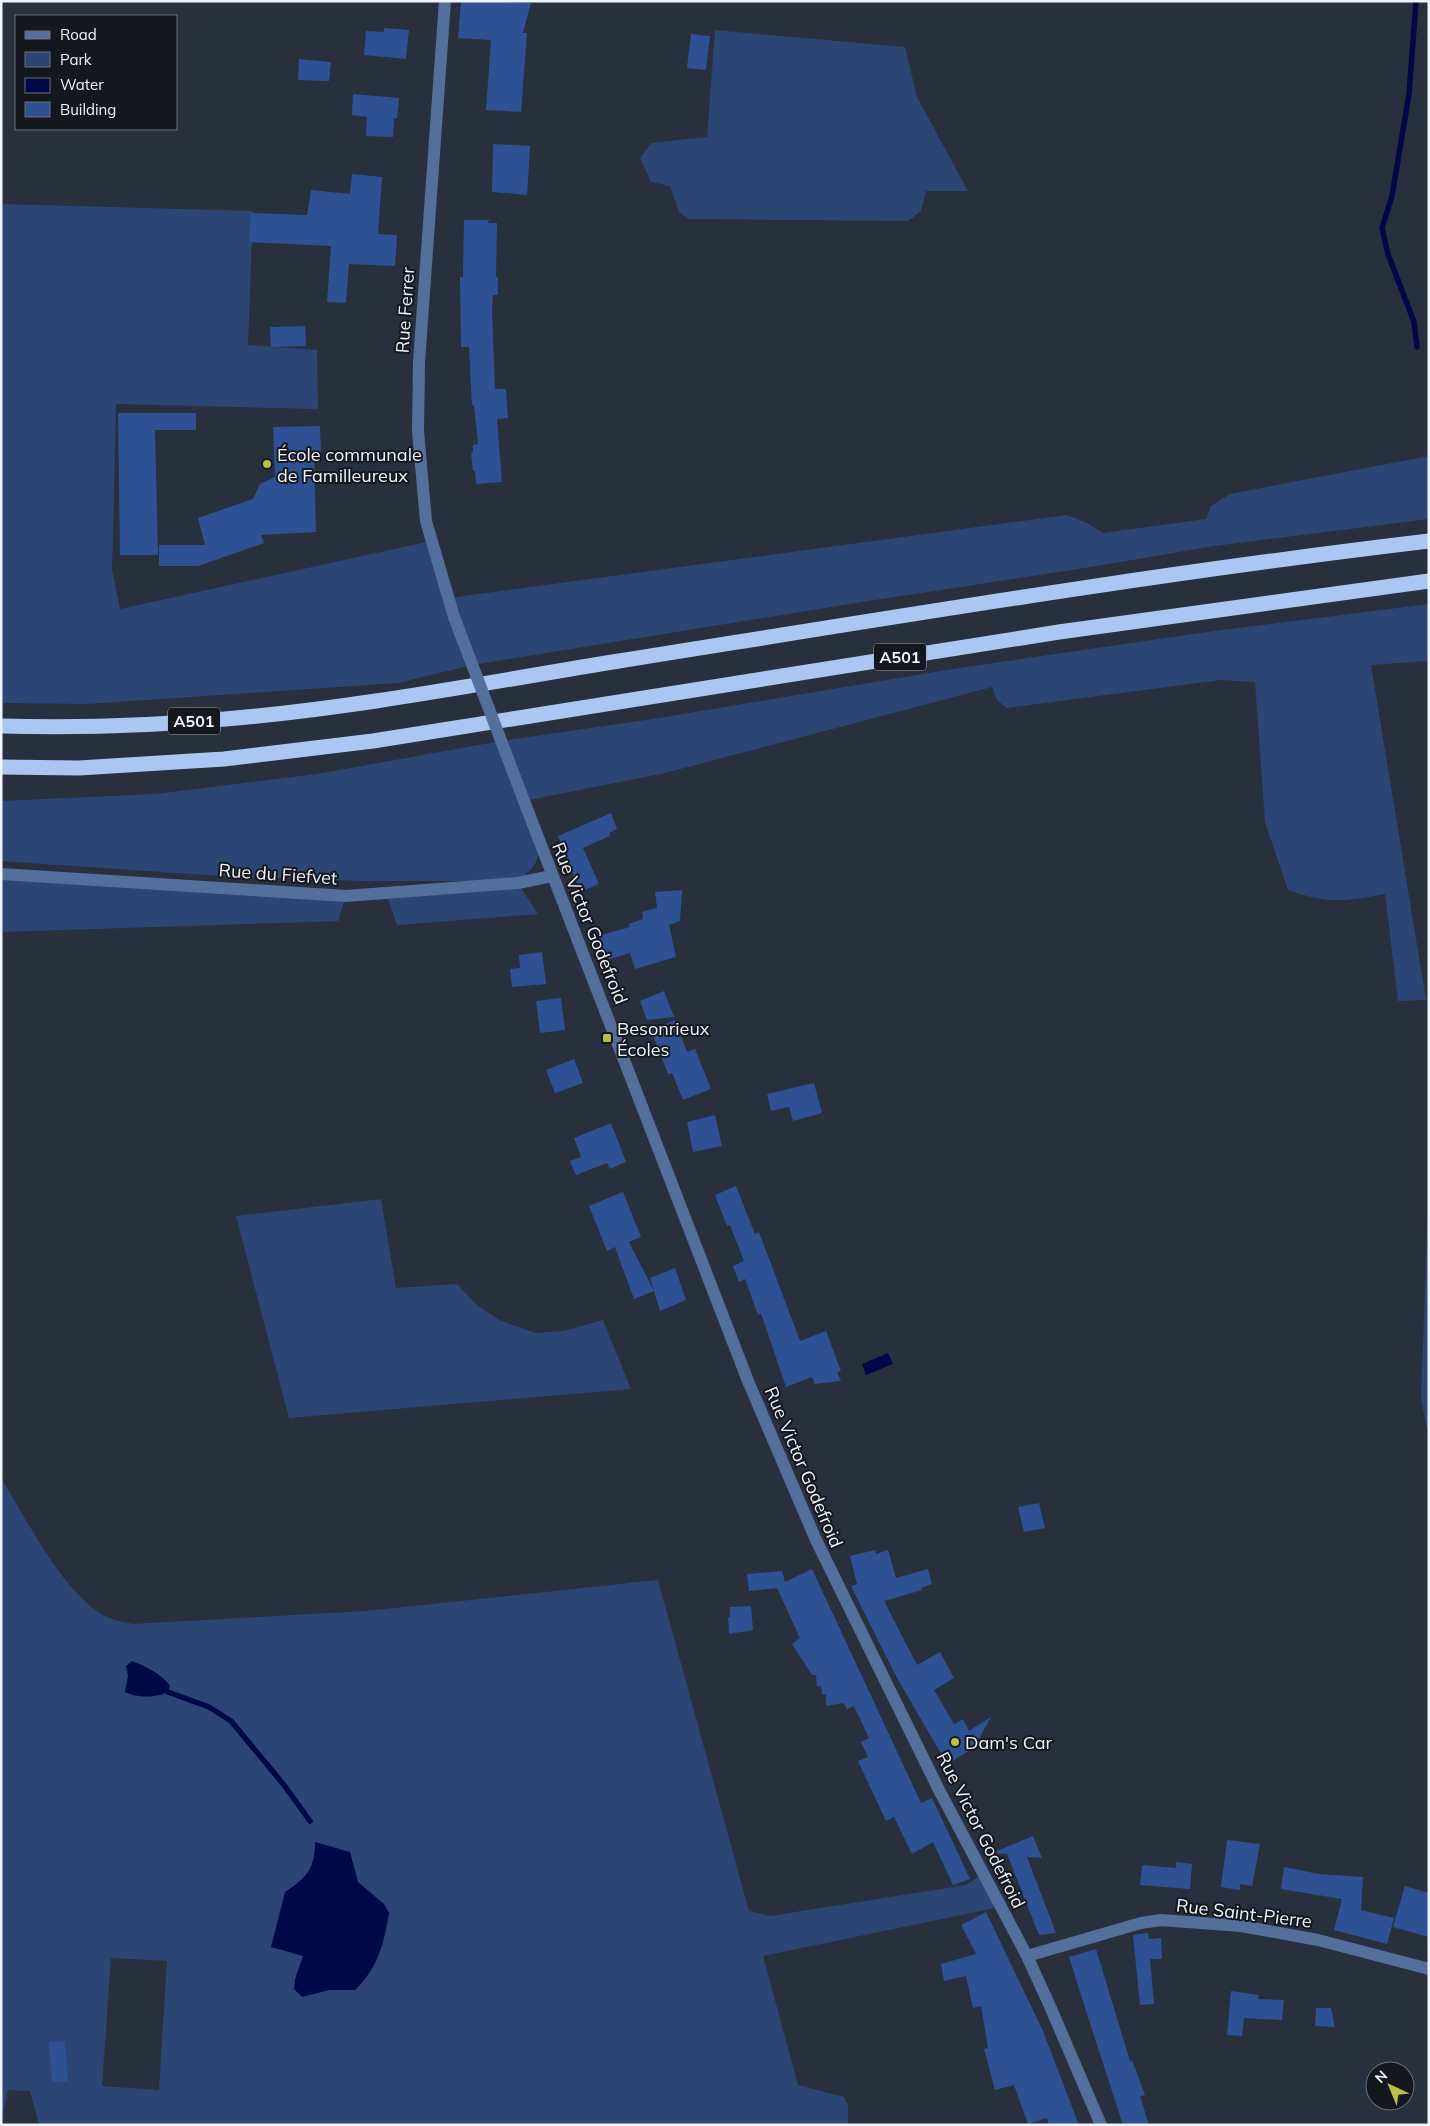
<svg xmlns="http://www.w3.org/2000/svg" width="1430" height="2126" font-family="Mulish,sans-serif">
<style>
.green{fill:#2c4574;fill-rule:evenodd}
.water{fill:#000847}
.lines{fill:none;stroke-linecap:round;stroke-linejoin:round}
.stream{stroke:#000847;stroke-width:5.5}
.building{fill:#2e5193}
.street{stroke:#556f9d;stroke-width:12}
.highway{stroke:#acc6f3;stroke-width:15}
.street-bridge{stroke:#556f9d;stroke-width:12}
.poi-dot{fill:#bac045;stroke:#14181e;stroke-width:2}
.labels{text-anchor:middle;dominant-baseline:central;stroke-width:4;stroke-linejoin:round;paint-order:stroke}
.shield{fill:#14181e;stroke:#adb2ba;stroke-width:1}
.shield-label{font-size:16px;font-weight:bold;fill:#eff4fd}
.street-label{font-size:18px;fill:#eff4fd;stroke:#14181e}
.poi-label{font-size:18px;fill:#eff4fd;stroke:#14181e;text-anchor:start}
</style>
<rect width="100%" height="100%" fill="#28303d"/>
<path class="green" d="M715,30L905,47L917,97L968,191H926L921,211L908,221L689,219L679,212L670,186L651,182L640,158L651,143L707,137Z
M1,204L253,211L248,345L317,350L318,409L116,404L112,569L120,609L431,541L449,598L1067,515L1087,523L1103,533L1206,519L1211,506L1230,494L1429,456V519L1214,546L1091,567L862,602L472,665L398,683L87,704L1,703Z
M1429,604V661L1371,665L1426,1000L1398,1001L1385,894C1343,902 1329,904 1288,890L1265,822L1255,682L1221,680L1007,708L997,700L992,687L665,773L524,801C530,819 547,849 533,867C529,872 523,876 518,881H364L220,876L1,861V801L156,794L317,774L501,741L659,718L953,669L1207,632Z
M1,874L346,896L338,921L1,932Z
M518,883L538,914L397,925L386,893Z
M381,1199L396,1288L457,1284L478,1306L501,1321L536,1333L564,1331L603,1320L631,1389L289,1418L236,1216Z
M1428,1208H1429V1439L1421,1398Z
M1,1478C26,1518 61,1589 101,1614C111,1620 122,1622 133,1624L366,1611L658,1580L749,1911L770,1916L966,1885L983,1874L1000,1907L763,1956L798,2085L844,2097L848,2106V2125H39L30,2091L8,2090L1,2125ZM111,1958L167,1961L159,2090L102,2086Z"/>
<path class="water" d="M888,1353L893,1364L866,1375L862,1364Z
M132,1661C146,1667 161,1673 170,1686L168,1692C157,1698 136,1698 125,1692L128,1676L126,1666Z
M315,1842L350,1852L358,1882L384,1904L389,1913C384,1943 378,1968 355,1990H329L302,1997L294,1989L295,1979L303,1956L271,1947L285,1892C307,1877 315,1869 315,1842Z"/>
<g class="lines">
<path class="stream" d="M1416,1L1409,94L1392,196L1382,228L1388,254L1414,322L1417,347
M168,1692L209,1707L231,1721L284,1785L310,1821"/>
</g>
<path class="building" d="M461,1L531,3L523,33H527L521,112L486,110L491,40L458,38Z
M384,28L409,30L406,59L364,55L366,31L384,32Z
M691,34L710,36L706,70L687,68Z
M299,59L331,62L329,81L298,80Z
M353,94L399,98L397,118H394L393,137L366,136L367,117L352,115Z
M493,144L530,146L527,195L492,192Z
M352,174L382,177L378,234L397,235L395,266L349,264L346,303L327,302L331,246L249,242L251,213L307,215L311,190L350,194Z
M464,220H489L488,223H497L496,277H498V295H493L492,310L495,389H506L508,418L497,419L502,482L476,484L475,471H473L471,453L473,452V445L478,444L474,405H472L469,347H461L460,277H463Z
M305,326L306,346L271,347L270,327Z
M118,413H196V430H155L158,555H120Z
M320,426L321,453H314L316,532L261,535L264,543L198,566H159V545H205L198,518L253,499L260,484L275,477L273,427Z
M611,813L617,829L609,833L610,836L583,848L599,884L580,892L558,836Z
M682,890L680,921L669,925L676,957L635,969L630,953L606,960L598,936L630,927L629,924L643,919L642,912L657,908L655,892Z
M542,952L546,984L512,987L510,969L520,968L519,955Z
M664,991L674,1017L647,1020L640,1001Z
M561,998L565,1030L540,1033L536,1001Z
M675,1020L687,1052L695,1049L711,1089L683,1100L672,1073L668,1074L651,1030Z
M574,1059L583,1083L555,1093L546,1070Z
M814,1083L822,1113L793,1121L789,1107L771,1111L767,1094Z
M715,1115L722,1146L693,1152L687,1122Z
M611,1123L626,1162L610,1169L607,1163L576,1175L570,1161L581,1157L574,1138Z
M736,1186L755,1234L759,1232L800,1341L826,1331L841,1371L837,1372L841,1381L815,1384L812,1377L786,1387L761,1313L758,1315L745,1279L739,1282L733,1266L744,1261L730,1225L727,1226L715,1195Z
M623,1192L641,1237L629,1242L654,1291L634,1299L615,1247L607,1251L589,1206Z
M675,1268L686,1300L660,1311L650,1278Z
M1039,1503L1045,1528L1024,1532L1018,1507Z
M875,1550L876,1554L888,1550L896,1578L928,1569L932,1584L921,1588L922,1590L884,1601L917,1665L940,1652L954,1678L934,1690L954,1724L963,1719L969,1731L991,1717L974,1748L947,1764L897,1678L851,1586L857,1584L850,1556Z
M812,1569L921,1803L932,1798L970,1879L953,1885L933,1842L912,1854L894,1817L886,1821L858,1761L868,1757L861,1742L869,1738L854,1706L847,1709L844,1703L826,1706V1694L822,1695L821,1686L817,1687L816,1675H812L792,1644L800,1638L777,1588L749,1591L747,1574L782,1571L785,1582Z
M751,1606L753,1630L729,1634L728,1617H730V1607Z
M1033,1836L1042,1858L1027,1857L1056,1933L1039,1935L1007,1854L992,1853Z
M1227,1840L1260,1844L1252,1886L1240,1884V1890L1221,1887Z
M1176,1862L1192,1864L1190,1889L1140,1885L1142,1865L1176,1868Z
M1284,1867L1319,1874L1363,1877L1361,1910L1394,1918L1387,1944L1334,1930L1342,1899L1281,1889Z
M1405,1886L1429,1893V1937L1393,1927Z
M986,1912L1043,2031L1079,2125H1049L1047,2118L1028,2124L1014,2085L995,2090L984,2049L988,2048L981,2006L973,2008L966,1976L944,1981L941,1964L976,1954L961,1925Z
M1148,1933L1149,1939L1161,1938L1162,1959H1150L1154,2004L1140,2005L1133,1935Z
M1096,1949L1130,2061L1132,2060L1145,2095L1140,2096L1149,2125H1123L1087,2014L1069,1957Z
M1231,1991L1259,1995L1258,1999L1284,2000L1282,2020L1244,2018L1242,2036L1227,2035Z
M1316,2008H1331L1335,2027L1315,2026Z
M65,2041L68,2081L52,2082L49,2042Z"/>
<g class="lines">
<path class="street" d="M445,1L419,362L418,431L426,521L454,617
M524,801L748,1381L816,1540L939,1790L1027,1956L1049,2004L1101,2125
M1,874L346,896L518,883L552,876
M1027,1956L1141,1923L1161,1920L1241,1926L1318,1940L1429,1969"/>
<path class="highway" d="M1,726C76,728 151,726 225,719C357,708 489,682 619,661C889,618 1158,573 1429,541
M1,767L79,768L224,759L373,741L1059,632L1429,581"/>
<path class="street-bridge" d="M454,617L524,801"/>
</g>
<g class="poi-dot">
<circle cx="267" cy="464" r="5"/>
<rect x="602" y="1033" width="10" height="10" rx="2.5"/>
<circle cx="955" cy="1742" r="5"/>
</g>
<g class="labels">
<g class="shield">
<rect x="874" y="643.5" width="52" height="27" rx="4"/>
<rect x="168" y="707.5" width="52" height="27" rx="4"/>
</g>
<g class="shield-label">
<text x="900" y="657">A501</text>
<text x="194" y="721">A501</text>
</g>
<g class="street-label">
<text transform="translate(405 310) rotate(-86)">Rue Ferrer</text>
<text transform="translate(278 874) rotate(4)">Rue du Fiefvet</text>
<text transform="translate(590 923) rotate(68)">Rue Victor Godefroid</text>
<text transform="translate(804 1467) rotate(67)">Rue Victor Godefroid</text>
<text transform="translate(981 1830) rotate(63)">Rue Victor Godefroid</text>
<text transform="translate(1244 1913) rotate(7)">Rue Saint-Pierre</text>
</g>
<g class="poi-label">
<text x="277" y="454">École communale<tspan x="277" dy="21">de Familleureux</tspan></text>
<text x="617" y="1028">Besonrieux<tspan x="617" dy="21">Écoles</tspan></text>
<text x="965" y="1742">Dam's Car</text>
</g>
</g>
<rect width="1430" height="2126" fill="none" stroke="#eff4fd" stroke-width="5"/>
<rect x="15" y="15" width="162" height="115" fill="#14181e" stroke="#6c7077"/>
<rect x="25" y="31" width="25" height="8" fill="#556f9d" stroke="#6c7077"/>
<text x="60" y="40" font-size="15" fill="#eff4fd">Road</text>
<rect x="25" y="52" width="25" height="15" fill="#2c4574" stroke="#6c7077"/>
<text x="60" y="65" font-size="15" fill="#eff4fd">Park</text>
<rect x="25" y="78" width="25" height="15" fill="#000847" stroke="#6c7077"/>
<text x="60" y="90" font-size="15" fill="#eff4fd">Water</text>
<rect x="25" y="102" width="25" height="15" fill="#2e5193" stroke="#6c7077"/>
<text x="60" y="115" font-size="15" fill="#eff4fd">Building</text>
<g transform="translate(1390 2086) rotate(316)"><circle r="24" fill="#14181e" stroke="#6c7077"/>
<path d="M0-4L9 19L0 12L-9 19Z" fill="#bac045"/>
<text y="-8" font-size="14" font-weight="bold" text-anchor="middle" fill="#eff4fd">N</text>
</g>
</svg>
